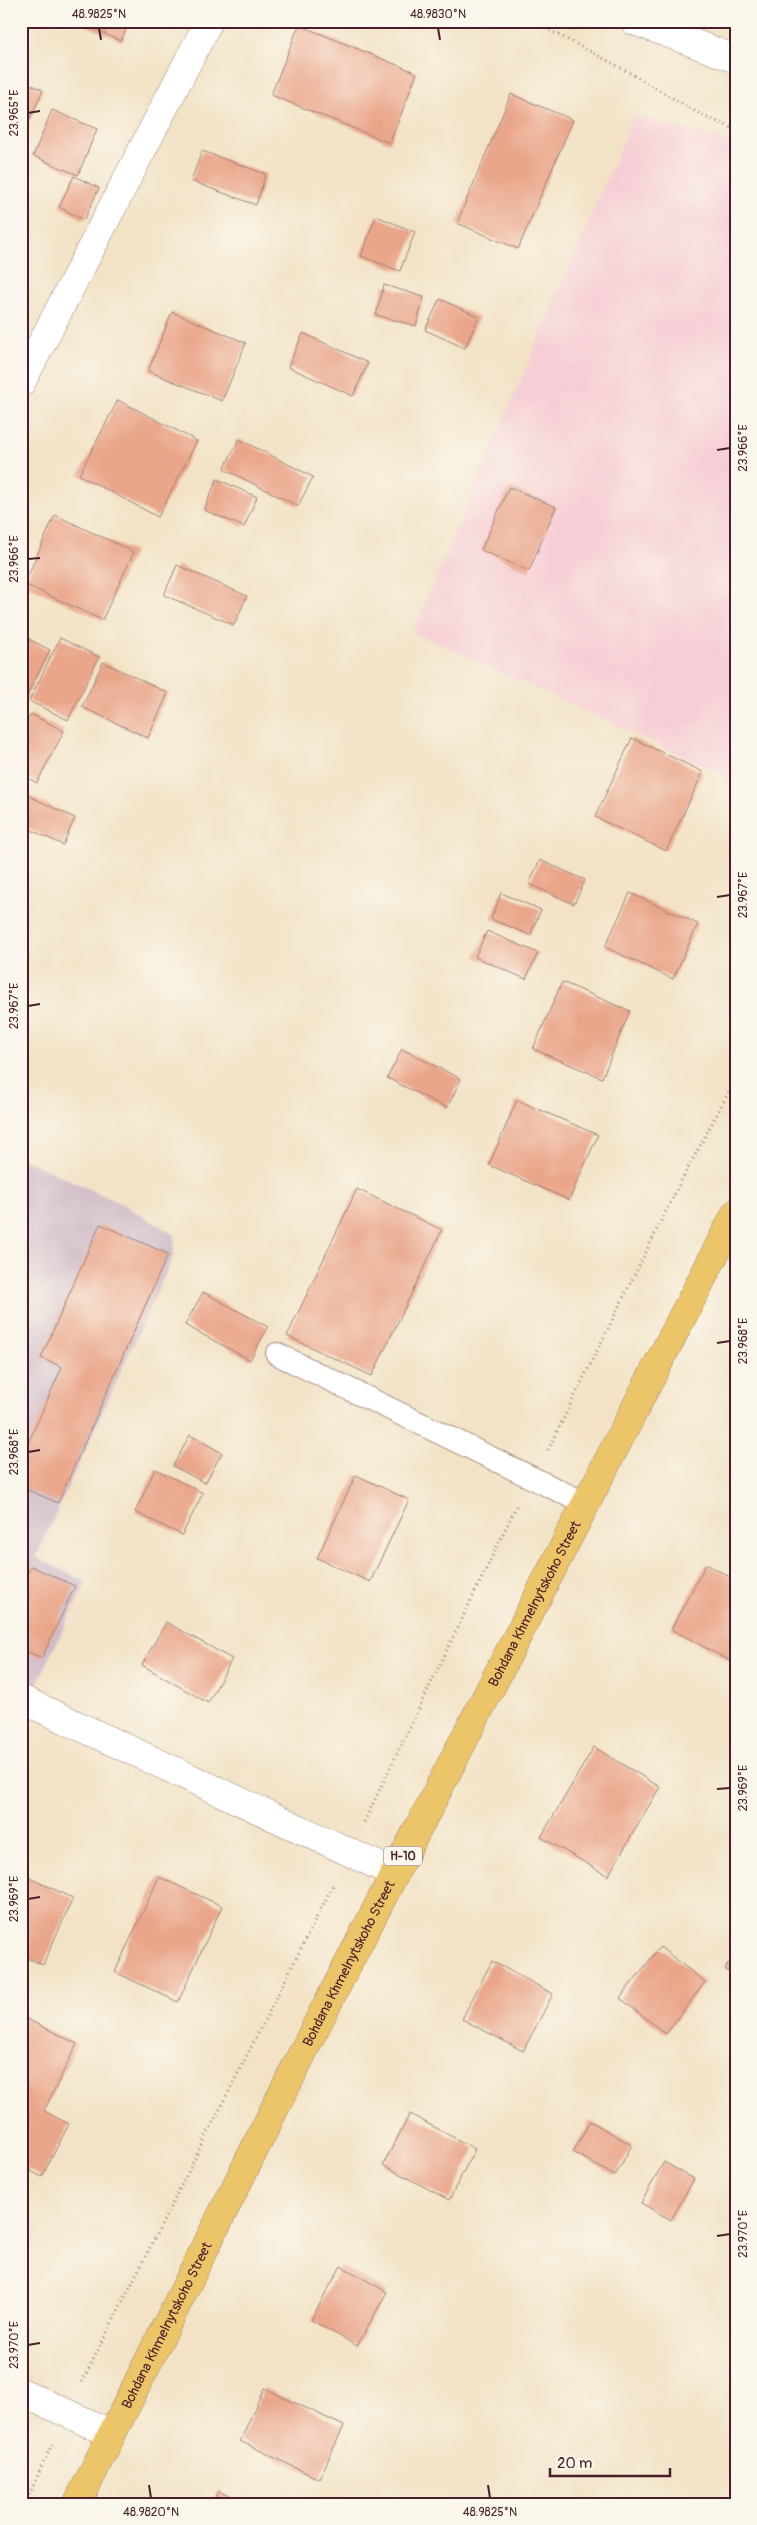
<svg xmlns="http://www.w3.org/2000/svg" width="757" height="2525" font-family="Pangolin,sans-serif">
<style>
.built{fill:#f6cfd6}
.industrial{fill:#d1bdc9}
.building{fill:#eaa68a}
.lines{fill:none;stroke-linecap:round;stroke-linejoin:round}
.lane-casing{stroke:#9e8178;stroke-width:24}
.street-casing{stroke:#9e8178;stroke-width:29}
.primary-casing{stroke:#9e8178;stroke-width:29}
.path{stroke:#9e8178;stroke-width:3;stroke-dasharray:1 4;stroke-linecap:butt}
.lane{stroke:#fff;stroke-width:22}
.street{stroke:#fff;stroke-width:28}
.primary{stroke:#ecc569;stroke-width:28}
.ticks{fill:none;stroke:#4a1f2b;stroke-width:2}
.labels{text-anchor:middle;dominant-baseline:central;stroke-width:4;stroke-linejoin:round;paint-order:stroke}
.shield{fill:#fbf7ec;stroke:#7f6065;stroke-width:1}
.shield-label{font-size:12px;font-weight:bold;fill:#4a1f2b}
.street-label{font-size:14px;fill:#4a1f2b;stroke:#fbf7ec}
.neatline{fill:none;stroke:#4a1f2b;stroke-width:2}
.ticks-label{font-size:12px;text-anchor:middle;fill:#4a1f2b}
</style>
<rect width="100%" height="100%" fill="#fbf7ec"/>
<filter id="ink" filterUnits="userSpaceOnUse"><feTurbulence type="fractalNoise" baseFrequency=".02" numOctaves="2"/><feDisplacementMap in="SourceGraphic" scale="10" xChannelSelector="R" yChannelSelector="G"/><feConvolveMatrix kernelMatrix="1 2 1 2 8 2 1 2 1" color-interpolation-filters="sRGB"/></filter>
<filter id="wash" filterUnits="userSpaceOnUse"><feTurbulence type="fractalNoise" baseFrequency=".0096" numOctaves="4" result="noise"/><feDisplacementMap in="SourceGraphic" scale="20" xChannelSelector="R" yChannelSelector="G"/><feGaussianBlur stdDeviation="1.12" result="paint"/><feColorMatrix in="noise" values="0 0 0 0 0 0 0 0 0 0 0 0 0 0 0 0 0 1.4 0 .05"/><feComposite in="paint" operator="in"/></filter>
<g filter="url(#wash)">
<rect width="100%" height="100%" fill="#f2e3c6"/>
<path class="built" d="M634,116L736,143V780L413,632Z"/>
<path class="industrial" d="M21,1158L122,1204L175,1235L173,1257L36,1557L86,1582L21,1717Z"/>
<g id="blocks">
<path class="building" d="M76,21H130L121,41Z
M299,25L417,73L390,143L271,95Z
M21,80L43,90L21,139Z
M511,94L573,120L518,249L457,223Z
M52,110L97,129L78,175L33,156Z
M202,151L266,174L256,205L191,181Z
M74,176L99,188L84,220L59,207Z
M376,216L415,232L400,271L361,256Z
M384,285L424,297L416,326L376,315Z
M440,299L479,317L465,348L425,330Z
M172,312L246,343L222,401L148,371Z
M303,333L368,363L353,396L288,367Z
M118,400L197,441L158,517L79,475Z
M239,439L313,477L298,506L224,469Z
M217,479L257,497L244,527L204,510Z
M509,487L556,507L529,571L481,550Z
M55,515L134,552L102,620L24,584Z
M177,565L247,596L234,625L164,595Z
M21,635L50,650L21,707Z
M60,638L99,657L68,720L29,701Z
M103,662L168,693L148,738L82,707Z
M31,714L64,731L37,783L21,774V732Z
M632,738L703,772L666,851L595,817Z
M21,792L75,818L63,845L21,825Z
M540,860L585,880L574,904L529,884Z
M501,893L541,910L530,935L491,919Z
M630,893L698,924L673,979L605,947Z
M487,931L538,953L526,979L475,957Z
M21,949L28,953L21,967Z
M562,982L630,1011L602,1078L533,1049Z
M402,1049L461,1079L447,1108L387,1078Z
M517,1100L598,1135L569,1200L489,1165Z
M357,1189L442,1230L372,1376L287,1336Z
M100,1224L168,1254L58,1503L21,1487V1459L62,1367L41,1358Z
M203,1292L268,1327L250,1360L185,1325Z
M190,1435L222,1453L205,1483L173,1466Z
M155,1469L203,1493L182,1535L135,1512Z
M356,1475L409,1500L370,1582L317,1558Z
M706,1564L736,1580V1664L671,1629Z
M31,1566L75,1586L42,1658L21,1649V1587Z
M166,1622L232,1659L208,1703L142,1665Z
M594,1747L660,1787L608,1876L541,1837Z
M21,1874L73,1898L43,1965L21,1955Z
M159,1877L222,1906L178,2002L115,1972Z
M660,1947L705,1982L666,2034L620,1998Z
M736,1952V1975L725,1969Z
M492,1961L553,1994L523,2051L462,2019Z
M21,2016L77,2044L44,2111L69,2124L42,2177L21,2166Z
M410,2114L475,2149L449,2200L383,2165Z
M590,2121L632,2145L615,2176L573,2152Z
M664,2162L694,2179L671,2220L641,2203Z
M341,2266L387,2292L357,2346L311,2320Z
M264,2388L344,2426L319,2479L240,2441Z
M218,2491L246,2504H212Z"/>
</g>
</g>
<g filter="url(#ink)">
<use href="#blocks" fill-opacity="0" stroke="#9e8178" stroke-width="1"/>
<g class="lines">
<defs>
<path id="lane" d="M277,1354L584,1503"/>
<path id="street" d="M634,21L736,59
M21,383L209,21
M21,1699L394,1873
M21,2392L112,2434"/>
<g id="primary">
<path id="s1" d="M77,2504L319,2020L736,1213"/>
</g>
</defs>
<use href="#lane" class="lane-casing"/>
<use href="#street" class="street-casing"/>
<use href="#primary" class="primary-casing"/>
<path class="path" d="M532,21L616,65L705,117L736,129
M548,1450L676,1191L736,1078
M364,1822L517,1505
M82,2382L334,1883
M25,2504L52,2444"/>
<use href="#lane" class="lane"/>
<use href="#street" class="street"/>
<use href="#primary" class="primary"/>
</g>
</g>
<path class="ticks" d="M99,28L101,40M438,28L440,40M28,113L40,111M717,450L730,448M28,559L40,558M717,897L730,895M28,1006L40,1004M717,1343L730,1341M28,1452L40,1450M717,1789L730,1788M28,1899L40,1897M717,2236L730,2234M28,2345L40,2343M149,2485L151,2498M488,2485L490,2498"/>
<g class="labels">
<rect class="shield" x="384" y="1846.5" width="38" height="19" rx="4"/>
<g class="shield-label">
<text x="403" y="1856">Н-10</text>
</g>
<g class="street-label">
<text stroke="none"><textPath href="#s1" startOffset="1010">Bohdana Khmelnytskoho Street</textPath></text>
<text stroke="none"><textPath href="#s1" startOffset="605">Bohdana Khmelnytskoho Street</textPath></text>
<text stroke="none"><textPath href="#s1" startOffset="200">Bohdana Khmelnytskoho Street</textPath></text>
</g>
</g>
<rect width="757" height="2525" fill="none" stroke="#fbf7ec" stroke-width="55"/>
<path d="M550 2468v8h120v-8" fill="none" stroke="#4a1f2b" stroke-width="2.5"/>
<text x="557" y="2468" font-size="15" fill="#4a1f2b" stroke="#fbf7ec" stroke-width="4" paint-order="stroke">20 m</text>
<rect x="28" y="28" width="702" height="2470" class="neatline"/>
<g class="ticks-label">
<text x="99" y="18">48.9825°N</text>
<text x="438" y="18">48.9830°N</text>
<text transform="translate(14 113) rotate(-90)" y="4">23.965°E</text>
<text transform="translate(743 448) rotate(-90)" y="4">23.966°E</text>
<text transform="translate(14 559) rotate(-90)" y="4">23.966°E</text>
<text transform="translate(743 895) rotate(-90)" y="4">23.967°E</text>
<text transform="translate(14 1006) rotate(-90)" y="4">23.967°E</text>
<text transform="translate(743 1341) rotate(-90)" y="4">23.968°E</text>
<text transform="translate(14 1452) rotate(-90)" y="4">23.968°E</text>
<text transform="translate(743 1788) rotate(-90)" y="4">23.969°E</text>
<text transform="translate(14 1899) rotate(-90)" y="4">23.969°E</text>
<text transform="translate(743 2234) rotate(-90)" y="4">23.970°E</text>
<text transform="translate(14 2345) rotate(-90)" y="4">23.970°E</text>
<text x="151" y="2516">48.9820°N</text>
<text x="490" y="2516">48.9825°N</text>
</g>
</svg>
